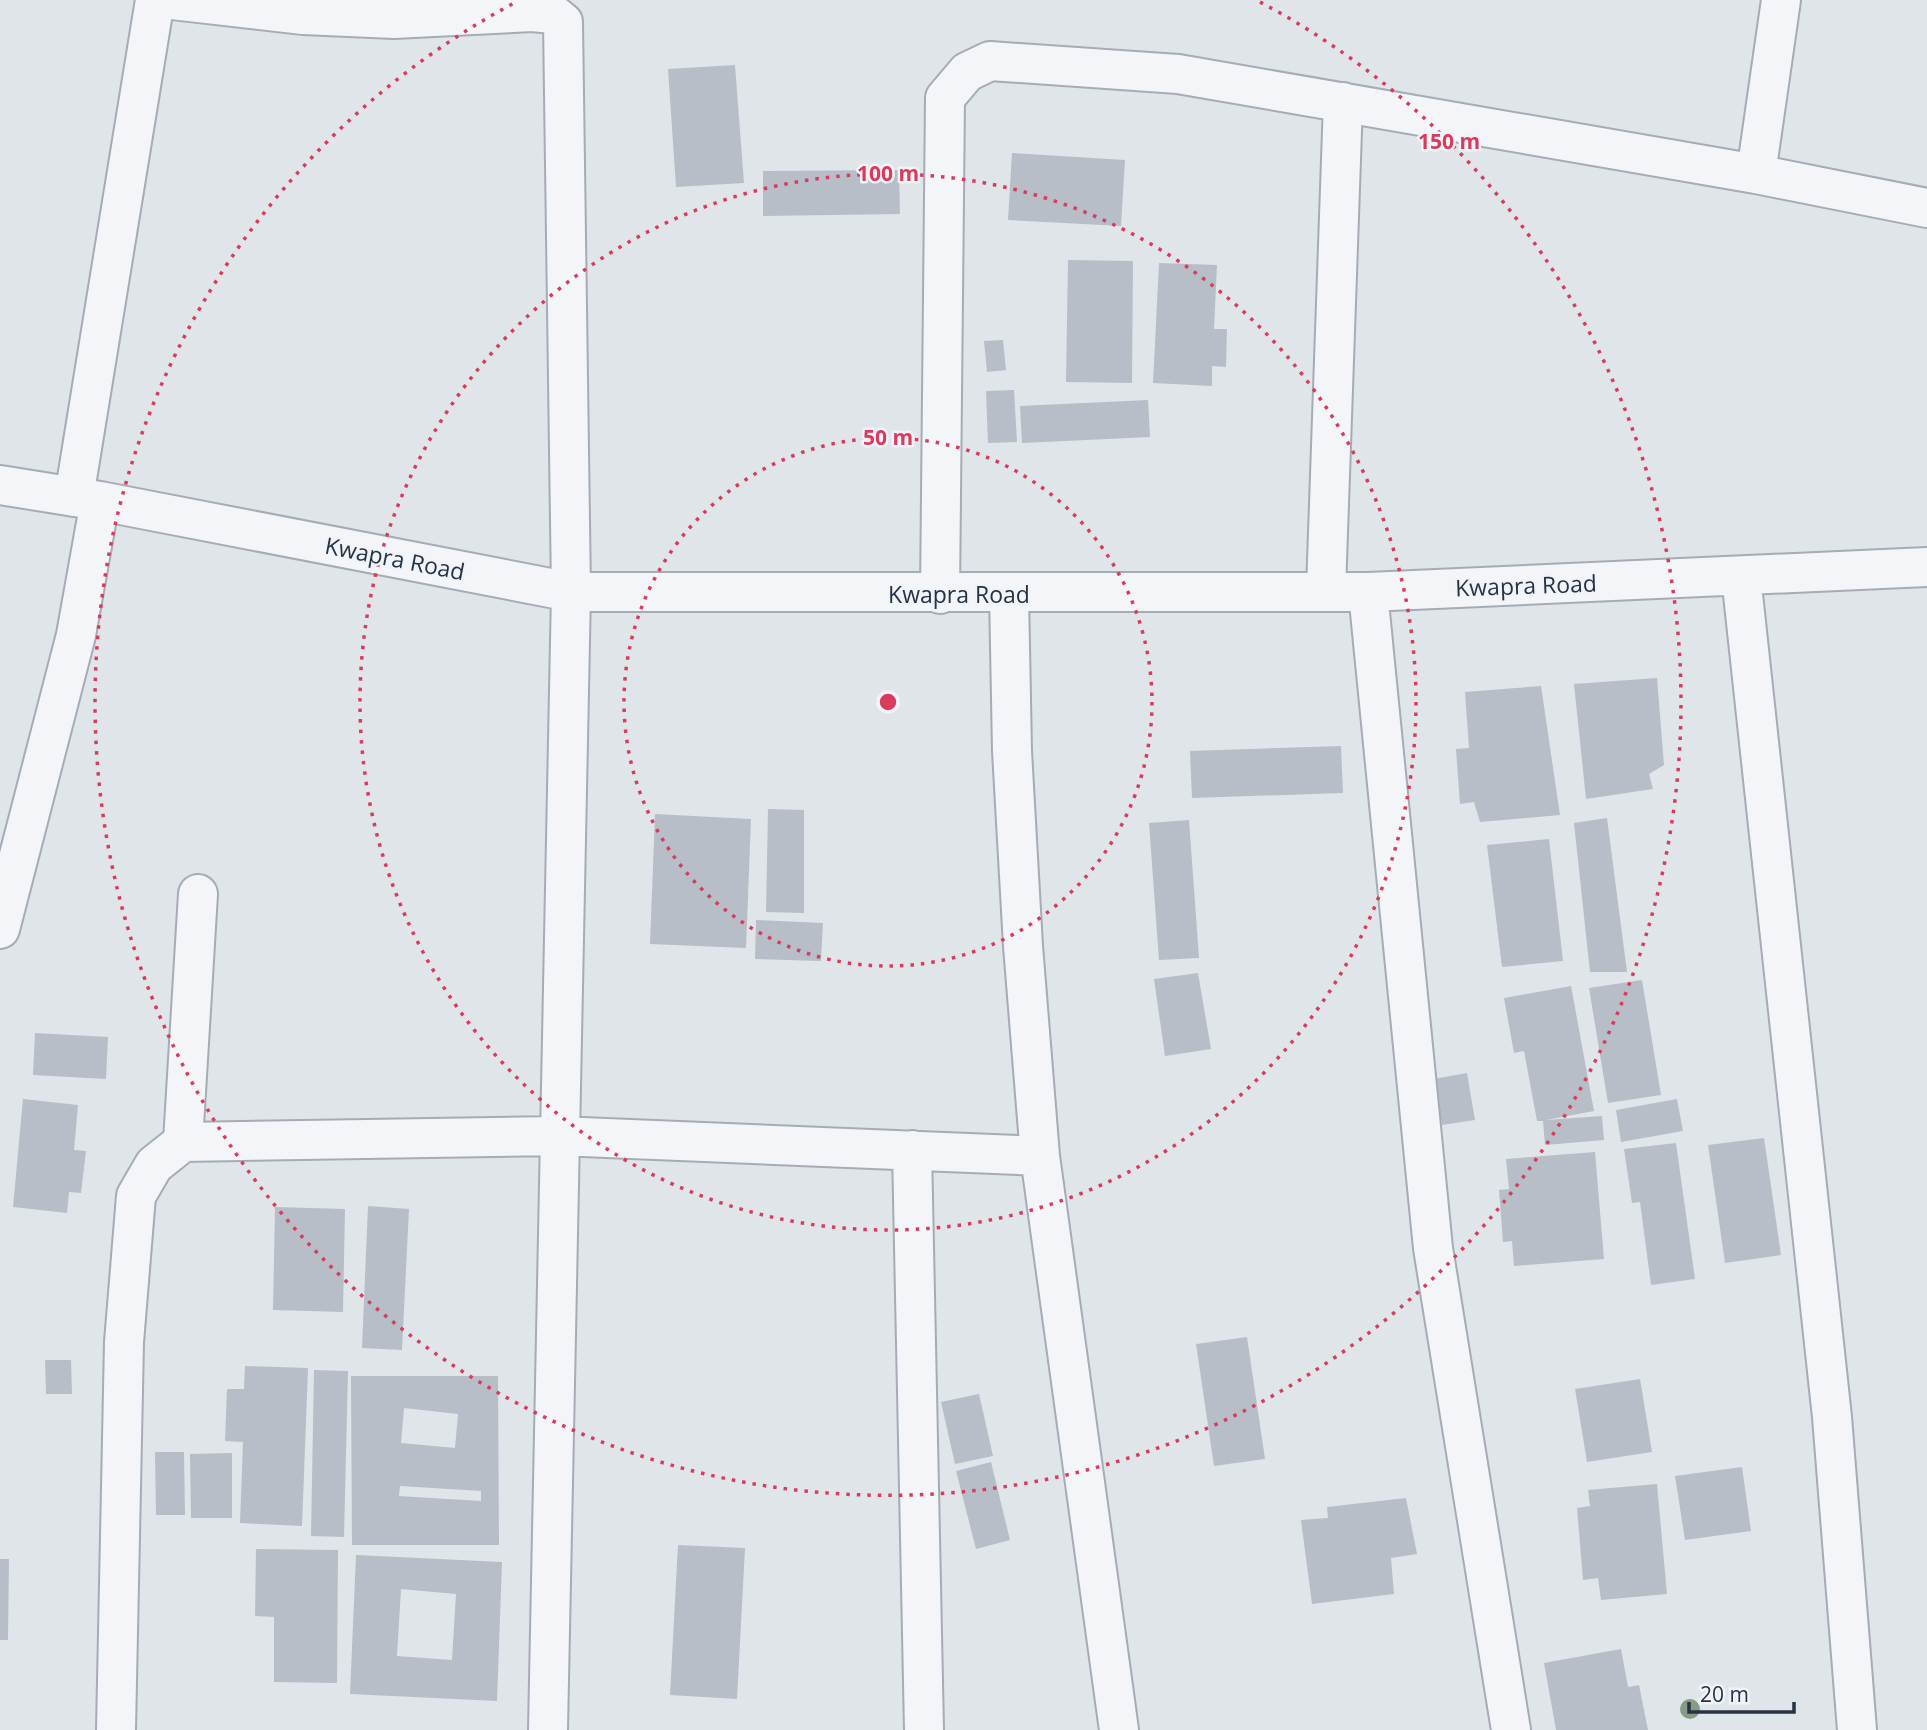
<svg xmlns="http://www.w3.org/2000/svg" width="1927" height="1730" font-family="'Open Sans',sans-serif">
<style>
.building{fill:#b7bec8;fill-rule:evenodd}
.lines{fill:none;stroke-linecap:round;stroke-linejoin:round}
.minor-casing{stroke:#a5acb5;stroke-width:42}
.minor{stroke:#f3f5f8;stroke-width:38}
.tree{fill:#879c85}
.ring{fill:none;stroke:#da3b5c;stroke-width:3.5;stroke-dasharray:3.5 7}
.labels{text-anchor:middle;dominant-baseline:central;stroke-width:5;stroke-linejoin:round;paint-order:stroke}
.street-label{font-size:23px;fill:#273343;stroke:#f0f4f8}
.centre{fill:#da3b5c;stroke:#f0f4f8;stroke-width:3.5}
.ring-label{font-size:21px;text-anchor:middle;font-weight:bold;fill:#da3b5c;stroke:#f0f4f8;stroke-width:5;stroke-linejoin:round;paint-order:stroke}
</style>
<rect width="100%" height="100%" fill="#e0e5ea"/>
<path class="building" d="M735,65L744,183L676,187L668,69Z
M1012,153L1125,160L1121,226L1008,220Z
M899,170L900,214L763,216V171Z
M1068,260L1133,261L1132,383L1066,382Z
M1159,263L1217,265L1214,329H1227L1226,367L1212,366V386L1153,383Z
M1003,340L1006,370L987,372L984,341Z
M1014,390L1017,442L988,443L986,391Z
M1148,400L1150,437L1022,443L1020,406Z
M1657,678L1664,765L1649,774L1653,789L1586,799L1574,684Z
M1541,686L1560,815L1480,822L1474,802L1460,804L1456,749L1469,748L1465,692Z
M1341,746L1343,793L1192,798L1190,751Z
M768,809L804,810V913L766,912Z
M655,814L751,819L746,948L650,944Z
M1607,818L1627,972H1590L1574,823Z
M1189,820L1199,958L1159,960L1149,823Z
M1549,839L1563,961L1502,967L1487,845Z
M756,920L823,923L821,961L755,959Z
M1198,973L1211,1049L1165,1056L1154,979Z
M1642,980L1661,1095L1608,1103L1589,988Z
M1571,986L1594,1111L1546,1120L1602,1116L1604,1140L1545,1145L1543,1121H1537L1524,1051L1514,1053L1504,998Z
M35,1033L108,1037L106,1079L33,1075Z
M1467,1073L1475,1120L1442,1125L1434,1079Z
M23,1099L78,1105L74,1150L86,1151L81,1193L69,1192L67,1213L13,1207Z
M1677,1099L1683,1131L1621,1142L1616,1110Z
M1764,1138L1781,1255L1725,1263L1708,1145Z
M1676,1143L1695,1279L1651,1285L1640,1202L1632,1203L1624,1149Z
M1595,1152L1604,1259L1514,1266L1512,1241L1503,1242L1499,1190L1509,1189L1506,1159Z
M368,1206L409,1209L402,1350L362,1348Z
M275,1207L345,1209L343,1312L273,1310Z
M1247,1337L1265,1459L1214,1466L1196,1344Z
M45,1360H71L72,1394H46Z
M245,1366L308,1368L302,1526L240,1523L243,1442L225,1441L227,1389H244Z
M314,1370L348,1371L344,1537L311,1536Z
M351,1376H498L499,1545H352ZM404,1408L458,1414L455,1448L401,1443ZM400,1486L481,1491V1501L399,1496Z
M1640,1379L1652,1452L1587,1462L1575,1389Z
M979,1394L993,1456L955,1464L941,1402Z
M155,1452H184L185,1515H156Z
M232,1453V1518H191L190,1454Z
M991,1462L1010,1540L976,1549L956,1471Z
M1742,1467L1751,1531L1685,1540L1675,1476Z
M1657,1484L1667,1594L1601,1600L1598,1578L1583,1580L1577,1508L1590,1506L1588,1490Z
M1406,1498L1417,1554L1391,1558L1394,1594L1312,1604L1301,1520L1328,1518L1327,1507Z
M678,1545L745,1548L737,1699L670,1695Z
M256,1549L338,1550L337,1683L274,1682V1617L255,1616Z
M356,1555L502,1562L497,1701L350,1694ZM401,1589L456,1594L452,1660L397,1656Z
M0,1559H9L8,1640H0Z
M1621,1649L1628,1687L1639,1685L1648,1730H1556L1544,1663Z"/>
<g class="lines">
<defs>
<path id="minor" d="M172,0L303,15L394,19L532,12L553,14L563,22L571,592L548,1730
M1756,174L1781,0
M0,485L100,501L571,592H1368L1927,567
M74,497L155,0
M1741,576L1832,1417L1857,1730
M1326,590L1343,102
M1368,592L1433,1248L1511,1730
M940,594L945,98L967,72L990,61L1178,74L1756,174L1927,208
M1009,594L1012,751L1023,946L1040,1156L1119,1730
M0,929L76,635L100,501
M183,1142L198,894
M912,1150L924,1730
M116,1730L124,1342L136,1196L154,1165L183,1142L558,1136L1040,1156"/>
</defs>
<use href="#minor" class="minor-casing"/>
<use href="#minor" class="minor"/>
</g>
<circle class="tree" cx="1690" cy="1709" r="10"/>
<g class="ring">
<circle cx="888" cy="702" r="264"/>
<circle cx="888" cy="702" r="528"/>
<path d="M1260 2A793 793 0 1 1 516 2"/>
</g>
<g class="labels">
<g class="street-label">
<text transform="translate(395 558) rotate(11)">Kwapra Road</text>
<text transform="translate(1526 585) rotate(-2)">Kwapra Road</text>
<text x="959" y="594">Kwapra Road</text>
</g>
</g>
<circle cx="888" cy="702" r="10" class="centre"/>
<g class="ring-label">
<text x="1449" y="149">150 m</text>
<text x="888" y="181">100 m</text>
<text x="888" y="445">50 m</text>
</g>
<path d="M1689 1702v10h105v-10" fill="none" stroke="#273343" stroke-width="3.5"/>
<text x="1700" y="1702" font-size="21" fill="#273343" stroke="#f0f4f8" stroke-width="5" paint-order="stroke">20 m</text>
</svg>
